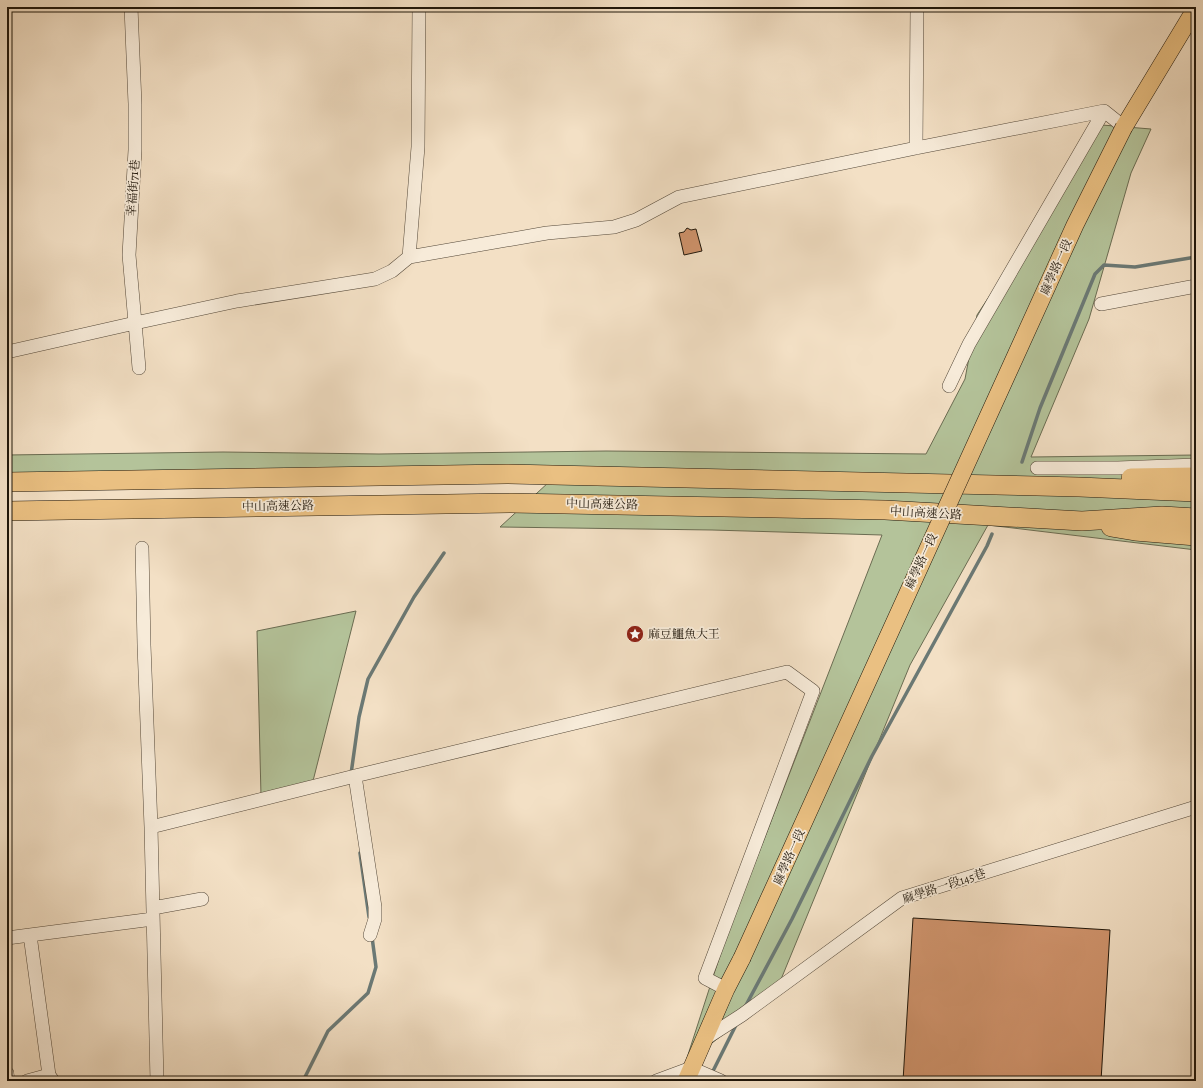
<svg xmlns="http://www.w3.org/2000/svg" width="1203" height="1088" font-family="Alegreya,'Noto Serif TC',serif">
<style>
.green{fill:#b4c39a;stroke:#6a6c52}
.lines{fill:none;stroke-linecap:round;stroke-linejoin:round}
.stream{stroke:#6b7975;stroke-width:3.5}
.building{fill:#cf936c;stroke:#1f160a}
.minor-casing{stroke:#544839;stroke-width:14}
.major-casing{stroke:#1f160a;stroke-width:18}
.highway-casing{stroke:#1f160a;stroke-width:20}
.minor{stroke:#f7ebd9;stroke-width:13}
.major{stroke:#eac082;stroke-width:17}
.highway{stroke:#eac082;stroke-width:19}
.major-bridge-casing{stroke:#1f160a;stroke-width:18;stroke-linecap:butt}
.major-bridge{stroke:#eac082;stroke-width:17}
.labels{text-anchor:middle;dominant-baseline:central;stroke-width:3.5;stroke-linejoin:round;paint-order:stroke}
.street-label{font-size:12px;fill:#1f160a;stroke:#f7ebd9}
.poi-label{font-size:12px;fill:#1f160a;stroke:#f7ebd9;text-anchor:start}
</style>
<rect width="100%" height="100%" fill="#f3e0c5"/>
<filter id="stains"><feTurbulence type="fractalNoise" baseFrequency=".005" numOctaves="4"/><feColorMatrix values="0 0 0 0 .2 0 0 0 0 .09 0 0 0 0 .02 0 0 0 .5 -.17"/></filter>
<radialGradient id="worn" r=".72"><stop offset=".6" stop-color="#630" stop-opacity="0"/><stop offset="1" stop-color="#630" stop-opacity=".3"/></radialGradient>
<path class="green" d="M1102,125L1151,129L1131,173L1089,319L1031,457L1196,455V550L988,525L910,665L775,994L685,1064L725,940L882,535L712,530L500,527L561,471L7,474V455L223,452L379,454L606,451L926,454L965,379L977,315Z
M356,611L313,781L261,796L257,631Z"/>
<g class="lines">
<path class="stream" d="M1022,462L1040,408L1095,274L1104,265L1135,267L1196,257
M351,774L359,717L368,679L414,597L444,553
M360,853L369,917
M745,1007L792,919L872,756L987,546L992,534
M711,1075L736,1025
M303,1081L328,1031L368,993L376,967L372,937"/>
</g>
<path class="building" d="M687,228L691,230L696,229L702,251L684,255L679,233L684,232Z
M913,918L1110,930L1101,1081H903Z"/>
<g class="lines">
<defs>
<path id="minor" d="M131,7L135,104V150L129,255L139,368
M419,7L418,147L409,257L547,233L614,227L636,220L679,197L916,148L1104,111L1124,127
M916,148L917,7
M1101,304L1196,286
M7,352L135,323L237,301L375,279L392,271L409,257
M949,386L969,344L1104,111
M1037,468H1118L1196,465
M142,548L144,645L151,827L157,1081
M355,776L375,907V919L370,935
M151,827L355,776L787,672L813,691L705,978L726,989
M153,908L202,899
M7,938L30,935
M703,1040L742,1015L902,898L1196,807
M7,1073L8,1081
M49,1075L30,935L153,919
M27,1081L49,1075L53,1081
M656,1081L691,1068L721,1081"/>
<path id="major" d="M1124,127L1196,8
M686,1081L726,989L742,958"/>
<path id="highway" d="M1131,478L1196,477
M7,482L507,474L1079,487L1196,492
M7,511L511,503L885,510L1082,521L1162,516L1196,518
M1111,527L1135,531L1196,536"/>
</defs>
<use href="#minor" class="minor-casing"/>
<use href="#major" class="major-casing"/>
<use href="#highway" class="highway-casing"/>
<use href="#minor" class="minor"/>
<use href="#major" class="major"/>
<use href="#highway" class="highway"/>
<defs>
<path id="major-bridge" d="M742,958L1075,225L1124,127"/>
</defs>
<use href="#major-bridge" class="major-bridge-casing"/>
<use href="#major-bridge" class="major-bridge"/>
</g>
<defs>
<symbol id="sight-disc" viewBox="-11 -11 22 22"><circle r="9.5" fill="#8f2418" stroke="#f7ebd9"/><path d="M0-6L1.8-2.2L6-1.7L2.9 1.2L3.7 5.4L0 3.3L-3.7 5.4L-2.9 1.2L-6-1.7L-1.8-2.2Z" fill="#fff"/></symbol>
</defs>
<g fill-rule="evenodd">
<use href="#sight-disc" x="625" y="624" width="20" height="20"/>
</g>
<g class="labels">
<g class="street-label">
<text transform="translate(133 188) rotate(-86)">幸福街71巷</text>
<text transform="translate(1056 267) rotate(-66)">麻學路一段</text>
<text transform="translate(602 504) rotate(1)">中山高速公路</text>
<text transform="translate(278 506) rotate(-1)">中山高速公路</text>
<text transform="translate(926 513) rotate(3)">中山高速公路</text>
<text transform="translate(921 561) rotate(-65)">麻學路一段</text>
<text transform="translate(789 857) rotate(-66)">麻學路一段</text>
<text transform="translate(944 886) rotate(-18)">麻學路一段145巷</text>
</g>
<g class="poi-label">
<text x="648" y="634">麻豆鱷魚大王</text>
</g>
</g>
<rect width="1203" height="1088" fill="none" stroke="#f3e0c5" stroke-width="24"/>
<rect x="8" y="8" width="1187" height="1072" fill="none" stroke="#1f160a" stroke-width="2"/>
<rect x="12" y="12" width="1179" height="1064" fill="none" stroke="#1f160a"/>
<rect width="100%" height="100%" filter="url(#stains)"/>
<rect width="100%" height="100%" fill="url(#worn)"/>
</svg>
